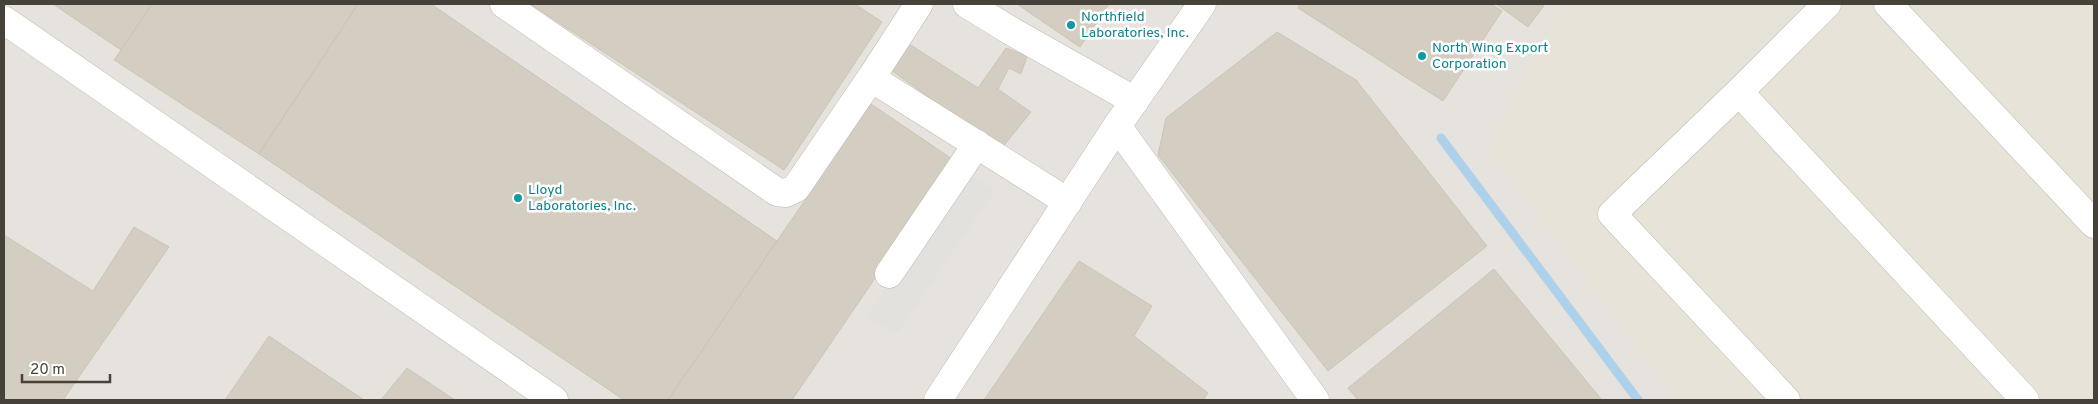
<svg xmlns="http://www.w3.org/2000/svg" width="2098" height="404" font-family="Overpass,sans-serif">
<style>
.residential{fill:#e7e3d9}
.industrial{fill:#e6e3df}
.parking{fill:#e3e1de}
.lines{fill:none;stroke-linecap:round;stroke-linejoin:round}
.stream{stroke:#add1ea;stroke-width:9}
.building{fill:#d4cdc1;stroke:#cec4b5}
.minor-casing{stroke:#c1bbb1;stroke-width:29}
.minor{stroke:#fff;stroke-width:28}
.culture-dot{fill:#0f9aa8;stroke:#fff;stroke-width:2}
.labels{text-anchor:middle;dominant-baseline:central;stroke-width:5;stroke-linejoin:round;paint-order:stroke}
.culture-label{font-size:14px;fill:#0d838f;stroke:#fff;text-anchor:start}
</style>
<rect width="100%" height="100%" fill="#f4f1ea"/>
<path class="residential" d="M1564,4H2094V400H1634L1463,145Z"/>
<path class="industrial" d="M4,4H1569L1547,28L1486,149L1676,400H4Z"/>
<path class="parking" d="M965,172L995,190L897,333L866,318Z"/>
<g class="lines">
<path class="stream" d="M1441,138L1638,400"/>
</g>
<path class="building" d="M53,4H152L121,50Z
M152,4H358L259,154L114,60Z
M358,4H431L777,241L668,400H624L259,154Z
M530,4H855L882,22L784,170Z
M1017,4H1109L1080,47Z
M1300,4H1491L1502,11L1443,101L1298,8Z
M1496,4H1545L1528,27Z
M1277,32L1356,80L1487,246L1328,371L1158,155L1166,118Z
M909,44L978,88L1006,48L1027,56L1021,74L1009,68L998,89L1031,112L1001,149L888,68Z
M871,104L955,161L792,400H668Z
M134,227L169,247L63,400H4V235L93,291Z
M1079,261L1152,306L1134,336L1208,393L1203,400H984Z
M1494,269L1602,400H1358L1348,388Z
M269,336L364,400H225Z
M407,368L455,400H381Z"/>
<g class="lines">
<defs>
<path id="minor" d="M504,4L777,192L786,193L796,188L871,78L919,4
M967,4L1011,31L1135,101
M1888,4L2094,224
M4,20L554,400
M871,78L1068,202
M1739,92L2025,400
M1117,126L1315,400
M889,274L977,144
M938,400L1117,126L1202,4
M1786,400L1612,214L1739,92L1827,4"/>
</defs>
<use href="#minor" class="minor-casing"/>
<use href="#minor" class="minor"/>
</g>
<g class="culture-dot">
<circle cx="1071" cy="25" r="5"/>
<circle cx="1422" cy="56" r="5"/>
<circle cx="518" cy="198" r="5"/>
</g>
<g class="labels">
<g class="culture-label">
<text x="1081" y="17">Northfield<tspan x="1081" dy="16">Laboratories, Inc.</tspan></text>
<text x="1432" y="48">North Wing Export<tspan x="1432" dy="16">Corporation</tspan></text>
<text x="528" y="190">Lloyd<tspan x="528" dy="16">Laboratories, Inc.</tspan></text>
</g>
</g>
<rect width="2098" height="404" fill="none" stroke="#474239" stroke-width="10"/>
<path d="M22 374v8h88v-8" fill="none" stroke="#474239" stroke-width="2.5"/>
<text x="30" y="374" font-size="15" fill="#474239" stroke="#ffffff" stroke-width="4" paint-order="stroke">20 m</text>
</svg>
